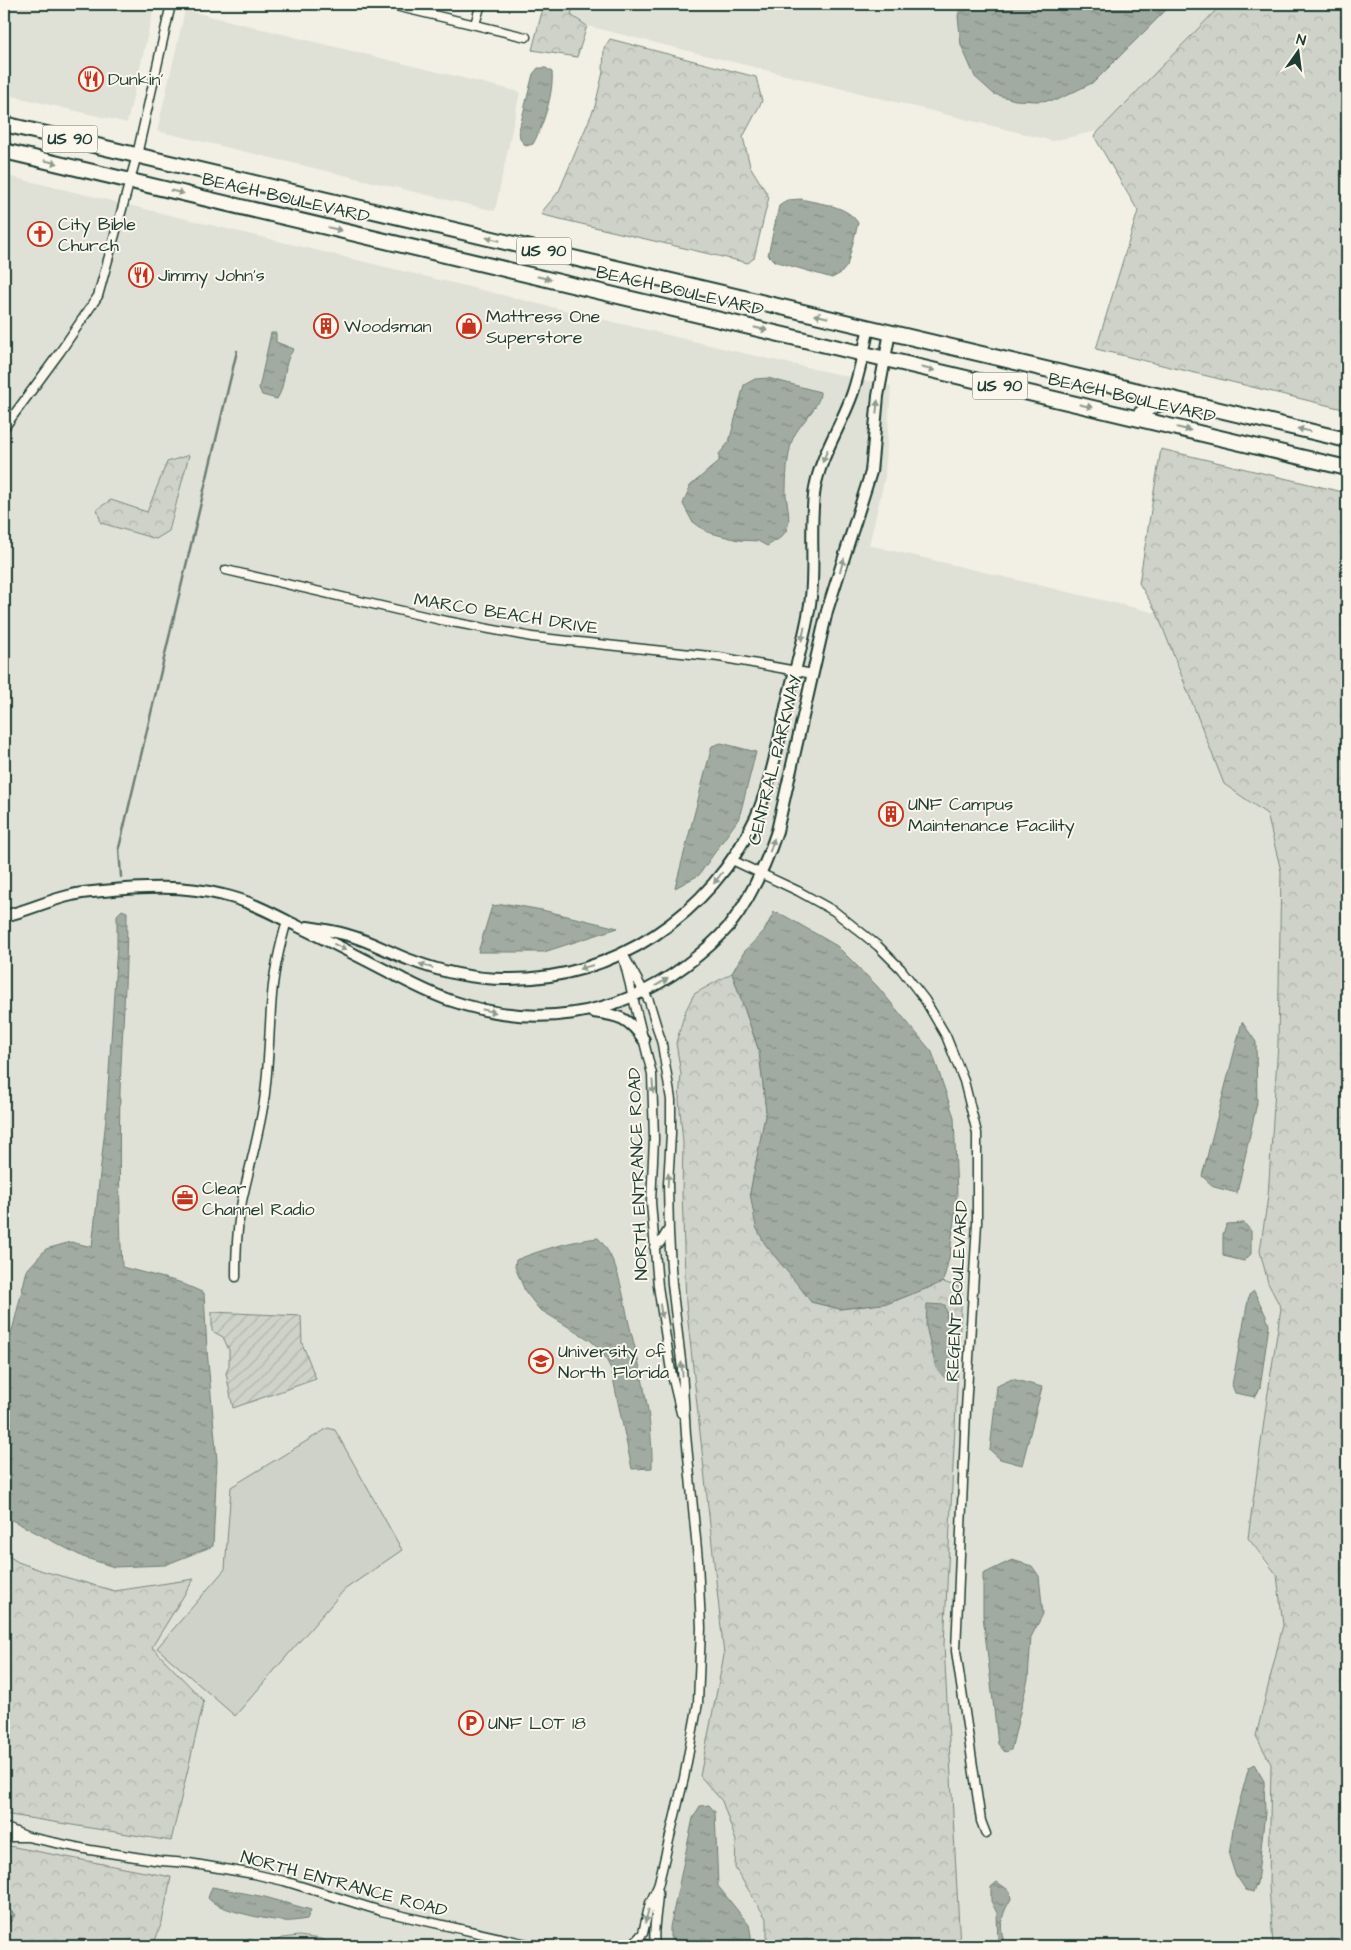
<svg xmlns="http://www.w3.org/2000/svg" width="1351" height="1950" font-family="'Architects Daughter',sans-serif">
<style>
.built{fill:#e0e1d6}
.grass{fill:#cfd2c8;stroke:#77887e}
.forest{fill:url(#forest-crowns);stroke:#77887e}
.garden{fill:url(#garden-furrows);stroke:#77887e}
.water{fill:url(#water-ripples);stroke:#6e7f75}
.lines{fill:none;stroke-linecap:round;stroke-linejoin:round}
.stream{stroke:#6e7f75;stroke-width:2.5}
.street-casing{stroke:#1f3d34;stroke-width:11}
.secondary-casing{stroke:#1f3d34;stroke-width:14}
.highway-casing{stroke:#1f3d34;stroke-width:18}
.street{stroke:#fbf7ec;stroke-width:8}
.secondary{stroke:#fbf7ec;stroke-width:10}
.highway{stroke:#fbf7ec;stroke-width:14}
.oneway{fill:#8d9a90}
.labels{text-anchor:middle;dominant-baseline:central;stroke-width:4;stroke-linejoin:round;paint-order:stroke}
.shield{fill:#fbf7ec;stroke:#61756b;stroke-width:1}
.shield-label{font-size:16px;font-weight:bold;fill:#1f3d34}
.poi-label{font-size:18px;fill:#1f3d34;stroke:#fbf7ec;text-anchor:start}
.street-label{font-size:18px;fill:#1f3d34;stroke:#fbf7ec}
</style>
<defs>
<pattern id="forest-crowns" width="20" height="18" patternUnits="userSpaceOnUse" patternTransform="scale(1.25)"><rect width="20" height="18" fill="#cfd2c8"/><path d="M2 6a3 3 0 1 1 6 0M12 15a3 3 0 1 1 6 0" fill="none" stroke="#b1b5ac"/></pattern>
<pattern id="garden-furrows" width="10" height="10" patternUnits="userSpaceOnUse" patternTransform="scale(1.25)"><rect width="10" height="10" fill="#cfd2c8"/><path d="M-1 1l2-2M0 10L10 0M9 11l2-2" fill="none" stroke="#b1b5ac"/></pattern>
<pattern id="water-ripples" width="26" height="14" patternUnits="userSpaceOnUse" patternTransform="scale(1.25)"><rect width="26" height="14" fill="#a2aba1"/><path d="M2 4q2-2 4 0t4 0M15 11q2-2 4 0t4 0" fill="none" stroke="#838c84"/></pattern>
</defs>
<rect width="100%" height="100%" fill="#f2f0e5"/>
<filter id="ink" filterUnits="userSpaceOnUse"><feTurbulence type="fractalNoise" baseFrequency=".02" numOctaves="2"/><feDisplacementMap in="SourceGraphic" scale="10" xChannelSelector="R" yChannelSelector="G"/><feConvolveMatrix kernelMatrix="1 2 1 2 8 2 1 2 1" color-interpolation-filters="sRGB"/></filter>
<g filter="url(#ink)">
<path class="built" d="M4,4H155L127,123L4,94Z
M574,4H1256L1168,115L1053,141L587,26L571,15Z
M185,10L520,92L495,211L157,131Z
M4,175L747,354L891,386L885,477L869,545L1157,613L1224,784L1267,814L1281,871L1278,1043L1268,1196L1260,1251L1268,1283L1281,1308L1264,1561L1277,1575L1283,1625L1256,1736L1271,1764L1269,1885L1273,1946H960L944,1645L962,1288L943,1282L944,1274L764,931L744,952L732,973L720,980L863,1946H4Z"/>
<path class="grass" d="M328,1428L335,1430L402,1550L344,1590L235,1716L157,1648L225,1569L231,1487Z
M299,1936L321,1939L337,1946H248L249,1939L268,1944L282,1938Z"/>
<path class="forest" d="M544,4H574L571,15L587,26L577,57L532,50Z
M1222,4H1347V410L1096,349L1138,211L1094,136Z
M610,39L756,77L762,101L743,137L750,166L769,197L754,258L748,263L543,215L541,213L559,191L595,106L603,72L604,48Z
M1161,449L1347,493V1946H1273L1269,1885L1271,1764L1256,1736L1283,1625L1277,1575L1248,1538L1267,1399L1281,1308L1268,1283L1260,1251L1268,1196L1278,1043L1281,871L1267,814L1224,784L1157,613L1139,583Z
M189,455L169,531L156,539L101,523L97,509L111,500L147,512L167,462Z
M732,973L759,1051L766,1111L750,1193L811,1302L840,1309L889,1303L943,1282L962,1288L944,1645L960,1946H767V1920L735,1868L736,1841L722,1801L700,1776L724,1655L686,1303L682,1193L683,1143L679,1100L681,1074L676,1043L685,1012L694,994Z
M4,1553L18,1562L43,1571L115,1591L194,1579L152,1647L204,1701L171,1841L4,1814Z
M4,1845L171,1877L162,1922L153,1946H4Z"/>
<path class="garden" d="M212,1312L301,1316L302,1343L316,1379L233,1408L226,1373L229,1366V1350L223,1337L212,1331Z"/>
<path class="water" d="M961,4H1172L1094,82L1057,100L1036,101L1015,100L994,94L975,77L961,45L958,16Z
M538,68H546L552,72C554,93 543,126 533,144L526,146L520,139L519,130L533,74Z
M801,199C820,204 847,205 858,223L847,266L841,273L832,278L774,261L768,255L779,206L788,200Z
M271,333H276V342L294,349C282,362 287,384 277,399L262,395L259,388Z
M768,378L820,392C821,407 797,425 792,441C787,458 786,477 786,495C787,505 791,518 787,529C783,538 775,541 767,546L758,541L738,540L707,532L692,521L683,504L690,486L719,461V454L729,442L744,385L755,379Z
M721,743L756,752L739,818L699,875L675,888L712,746Z
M508,904L542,910L618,928L544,952H478L492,906Z
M122,910L127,912C127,972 122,1032 120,1091C119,1150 119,1208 122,1267L179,1282L204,1293L207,1350L217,1461L213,1546L165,1565L114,1567L83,1557L4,1516V1353L13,1327L27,1270L46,1249L71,1242L92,1247L106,1119L117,945V915Z
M774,912L785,916L837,946L877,986L932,1052L954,1117L957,1195L950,1254L943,1282L889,1303L840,1309L811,1302L802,1290L765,1244L756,1227L750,1193L766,1111L759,1051L732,973L744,952L764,931Z
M1242,1022L1256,1042L1257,1103L1237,1193L1214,1187L1202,1176Z
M1244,1223L1251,1231V1254L1244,1261L1223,1256V1234L1227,1224Z
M598,1238C619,1260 623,1296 629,1324C641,1371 653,1419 652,1468L632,1469L611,1369L602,1351L590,1340L539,1309L525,1291L515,1267L516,1260C541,1250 570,1241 598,1238Z
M1254,1291C1259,1303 1266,1313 1269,1325L1260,1388L1255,1397L1235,1393L1232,1385L1249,1295Z
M927,1304L945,1305C950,1329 956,1357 947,1380L936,1368L926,1326Z
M1012,1379L1042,1387L1022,1465L1000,1459L990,1450L997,1386Z
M1012,1560L1032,1566L1039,1576L1043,1614L1031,1637L1028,1679L1011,1750L1005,1752L998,1744L983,1616V1574Z
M1254,1764L1264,1781L1265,1813L1257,1883L1253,1892L1246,1890L1235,1874L1229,1855L1234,1822L1249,1767Z
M709,1805L715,1812L718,1886L749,1925L751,1935V1946H676L670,1937V1927L693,1818L700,1806Z
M997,1882L1010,1891L1011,1899C1001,1915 998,1928 1006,1946H998L997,1913L991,1901V1887Z
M212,1887L265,1897L311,1910L307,1919C299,1920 291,1922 283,1921C268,1920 216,1910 208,1898Z
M4,1904L15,1915L4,1931Z"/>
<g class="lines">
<path class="stream" d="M121,877L119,848L237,351"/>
<defs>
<path id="street" d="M387,4L526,37
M475,24L481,4
M4,428L60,352L98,296L137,155L171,4
M226,570L441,620L532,637L719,657L813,674
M732,860L798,891L834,911L878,946L901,969L925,1000L946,1036L964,1081L977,1133V1223L966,1409L956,1651L981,1821L986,1834
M623,954L649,1001L662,1044L671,1100V1134L668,1184L669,1233L672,1284L682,1369L686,1435L698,1560L701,1628L698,1703L684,1778L658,1886L650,1903L643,1933L634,1943
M624,961L652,1074L654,1139L651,1202L658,1286L671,1371L681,1413
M654,1247L660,1243L668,1230
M236,1277C236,1252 237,1226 242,1201C249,1168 259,1135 264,1101C269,1066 269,1030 272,995C274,970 280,945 287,921
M4,1827L28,1837L90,1850L161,1861L189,1863L254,1874L284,1881L381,1911L536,1946
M4,1837H28
M532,1945L546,1946
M625,1946C634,1943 642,1942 650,1946
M655,1946C652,1928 658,1910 658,1891"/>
<path id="secondary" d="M4,916C27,911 49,900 72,895C82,892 93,892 103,891C143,887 184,885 223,895C246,900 268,911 289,922C323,938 356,955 389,972C408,982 429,993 449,1000C532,1029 616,1018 686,965C702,953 716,941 729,926C751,898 766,864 777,831L827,611L871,472L878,396L890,332
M307,927C321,929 335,931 348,935C370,941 389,952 410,960C441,972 473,979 506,979C613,981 712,914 756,817C772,780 779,738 788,698C796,665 807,631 811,597C815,561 809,524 815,488C821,454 842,425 853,392C860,371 864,349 869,327
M593,1012C619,1015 629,1018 644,1040"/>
<path id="highway" d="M4,124L1347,440
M4,151L1347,468
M1137,418C1147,406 1156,404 1171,401"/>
</defs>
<use href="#street" class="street-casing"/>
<use href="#secondary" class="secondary-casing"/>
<use href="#highway" class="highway-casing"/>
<use href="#street" class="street"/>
<use href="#secondary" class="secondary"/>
<use href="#highway" class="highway"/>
</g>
<defs><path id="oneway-solid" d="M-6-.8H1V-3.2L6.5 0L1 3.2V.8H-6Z" transform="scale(1.25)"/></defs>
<g class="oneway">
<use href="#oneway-solid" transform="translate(51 162) rotate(13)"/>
<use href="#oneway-solid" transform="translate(177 192) rotate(13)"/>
<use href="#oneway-solid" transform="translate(335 229) rotate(13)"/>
<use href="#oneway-solid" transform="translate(493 239) rotate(-167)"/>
<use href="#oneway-solid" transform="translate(544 278) rotate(13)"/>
<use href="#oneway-solid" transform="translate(821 316) rotate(-167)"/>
<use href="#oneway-solid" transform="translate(761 329) rotate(13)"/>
<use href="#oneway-solid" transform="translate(928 369) rotate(13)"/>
<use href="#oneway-solid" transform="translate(1086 406) rotate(13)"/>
<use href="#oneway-solid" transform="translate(877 407) rotate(-84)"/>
<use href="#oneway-solid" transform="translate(1184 429) rotate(13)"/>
<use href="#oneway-solid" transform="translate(1304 430) rotate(-167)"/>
<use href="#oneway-solid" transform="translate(825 456) rotate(112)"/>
<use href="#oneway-solid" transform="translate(842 565) rotate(-72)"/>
<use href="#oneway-solid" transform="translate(803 634) rotate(102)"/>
<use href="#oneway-solid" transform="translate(772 845) rotate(-72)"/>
<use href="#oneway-solid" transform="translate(718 878) rotate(127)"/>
<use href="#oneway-solid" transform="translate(340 947) rotate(27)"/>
<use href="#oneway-solid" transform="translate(426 966) rotate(-162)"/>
<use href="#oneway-solid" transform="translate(586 967) rotate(164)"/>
<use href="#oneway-solid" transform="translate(662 982) rotate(-31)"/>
<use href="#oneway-solid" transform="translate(489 1011) rotate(13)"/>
<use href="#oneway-solid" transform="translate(653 1087) rotate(85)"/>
<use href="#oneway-solid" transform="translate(668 1180) rotate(-87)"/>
<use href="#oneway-solid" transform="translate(661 1311) rotate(81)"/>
<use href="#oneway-solid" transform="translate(682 1369) rotate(-95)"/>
<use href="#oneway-solid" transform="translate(647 1916) rotate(104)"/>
</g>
</g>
<defs>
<symbol id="restaurant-ring" viewBox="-11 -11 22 22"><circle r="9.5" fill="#fbf7ec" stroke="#c8321e" stroke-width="1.5"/><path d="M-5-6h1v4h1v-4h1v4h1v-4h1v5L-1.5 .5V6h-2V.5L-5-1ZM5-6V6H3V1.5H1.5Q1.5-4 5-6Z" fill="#c8321e"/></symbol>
<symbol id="church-ring" viewBox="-11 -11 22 22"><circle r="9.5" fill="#fbf7ec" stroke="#c8321e" stroke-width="1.5"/><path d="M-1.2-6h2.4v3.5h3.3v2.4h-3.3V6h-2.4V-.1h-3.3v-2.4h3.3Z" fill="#c8321e"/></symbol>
<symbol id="building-ring" viewBox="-11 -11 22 22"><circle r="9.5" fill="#fbf7ec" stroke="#c8321e" stroke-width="1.5"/><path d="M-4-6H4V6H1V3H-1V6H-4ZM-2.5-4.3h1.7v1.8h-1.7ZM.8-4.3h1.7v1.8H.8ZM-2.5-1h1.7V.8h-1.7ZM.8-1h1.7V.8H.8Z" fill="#c8321e"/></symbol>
<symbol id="shop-ring" viewBox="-11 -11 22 22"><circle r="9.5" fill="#fbf7ec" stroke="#c8321e" stroke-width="1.5"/><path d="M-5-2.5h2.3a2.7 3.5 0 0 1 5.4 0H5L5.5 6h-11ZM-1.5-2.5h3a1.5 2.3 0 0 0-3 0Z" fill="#c8321e"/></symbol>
<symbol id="office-ring" viewBox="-11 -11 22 22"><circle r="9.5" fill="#fbf7ec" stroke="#c8321e" stroke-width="1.5"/><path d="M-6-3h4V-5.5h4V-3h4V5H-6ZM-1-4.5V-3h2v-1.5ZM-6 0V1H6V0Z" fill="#c8321e"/></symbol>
<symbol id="university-ring" viewBox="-11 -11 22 22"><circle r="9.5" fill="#fbf7ec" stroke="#c8321e" stroke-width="1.5"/><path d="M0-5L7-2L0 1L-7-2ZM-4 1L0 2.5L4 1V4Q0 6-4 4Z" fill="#c8321e"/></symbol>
<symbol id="parking-ring" viewBox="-11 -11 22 22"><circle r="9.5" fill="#fbf7ec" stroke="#c8321e" stroke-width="1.5"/><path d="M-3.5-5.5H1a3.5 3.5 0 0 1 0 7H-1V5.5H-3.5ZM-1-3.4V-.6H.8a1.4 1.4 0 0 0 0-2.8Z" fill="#c8321e"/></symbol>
</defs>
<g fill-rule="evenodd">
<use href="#restaurant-ring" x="77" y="65" width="28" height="28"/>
<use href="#church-ring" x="26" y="220" width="28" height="28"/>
<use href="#restaurant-ring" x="127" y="261" width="28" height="28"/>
<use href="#building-ring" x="312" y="312" width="28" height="28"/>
<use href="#shop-ring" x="455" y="312" width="28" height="28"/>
<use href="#building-ring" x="877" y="800" width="28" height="28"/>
<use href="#office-ring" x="171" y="1184" width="28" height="28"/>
<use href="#university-ring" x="527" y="1347" width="28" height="28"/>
<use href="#parking-ring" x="457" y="1709" width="28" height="28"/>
</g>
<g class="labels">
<g class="shield">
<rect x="42.5" y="125.5" width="55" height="27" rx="4"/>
<rect x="516.5" y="237.5" width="55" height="27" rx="4"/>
<rect x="972.5" y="372.5" width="55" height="27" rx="4"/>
</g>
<g class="shield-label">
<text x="70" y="139">US 90</text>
<text x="544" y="251">US 90</text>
<text x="1000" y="386">US 90</text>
</g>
<g class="poi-label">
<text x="108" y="79">Dunkin'</text>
<text x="58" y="224">City Bible<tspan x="58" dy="21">Church</tspan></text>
<text x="158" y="275">Jimmy John's</text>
<text x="486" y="316">Mattress One<tspan x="486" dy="21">Superstore</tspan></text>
<text x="344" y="326">Woodsman</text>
<text x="908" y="804">UNF Campus<tspan x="908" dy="21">Maintenance Facility</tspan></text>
<text x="202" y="1188">Clear<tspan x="202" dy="21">Channel Radio</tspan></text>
<text x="558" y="1351">University of<tspan x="558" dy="21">North Florida</tspan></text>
<text x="488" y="1723">UNF LOT 18</text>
</g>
<g class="street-label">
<text transform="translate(286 198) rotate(13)">BEACH BOULEVARD</text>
<text transform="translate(680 291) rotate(13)">BEACH BOULEVARD</text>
<text transform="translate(1132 398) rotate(13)">BEACH BOULEVARD</text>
<text transform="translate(506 614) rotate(9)">MARCO BEACH DRIVE</text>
<text transform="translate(775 760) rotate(-76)">CENTRAL PARKWAY</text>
<text transform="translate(638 1174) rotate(-92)">NORTH ENTRANCE ROAD</text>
<text transform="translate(957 1291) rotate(-87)">REGENT BOULEVARD</text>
<text transform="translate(344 1884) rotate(15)">NORTH ENTRANCE ROAD</text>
</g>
</g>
<rect width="1351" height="1950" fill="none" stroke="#fbf7ec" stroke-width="20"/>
<rect x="10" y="10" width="1331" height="1930" fill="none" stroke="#1f3d34" stroke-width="2" filter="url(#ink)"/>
<g transform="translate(1298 52) rotate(14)" stroke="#fbf7ec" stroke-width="4" paint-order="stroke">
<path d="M0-4L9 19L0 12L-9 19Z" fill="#1f3d34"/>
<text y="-8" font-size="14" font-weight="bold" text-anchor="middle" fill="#1f3d34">N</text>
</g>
</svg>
